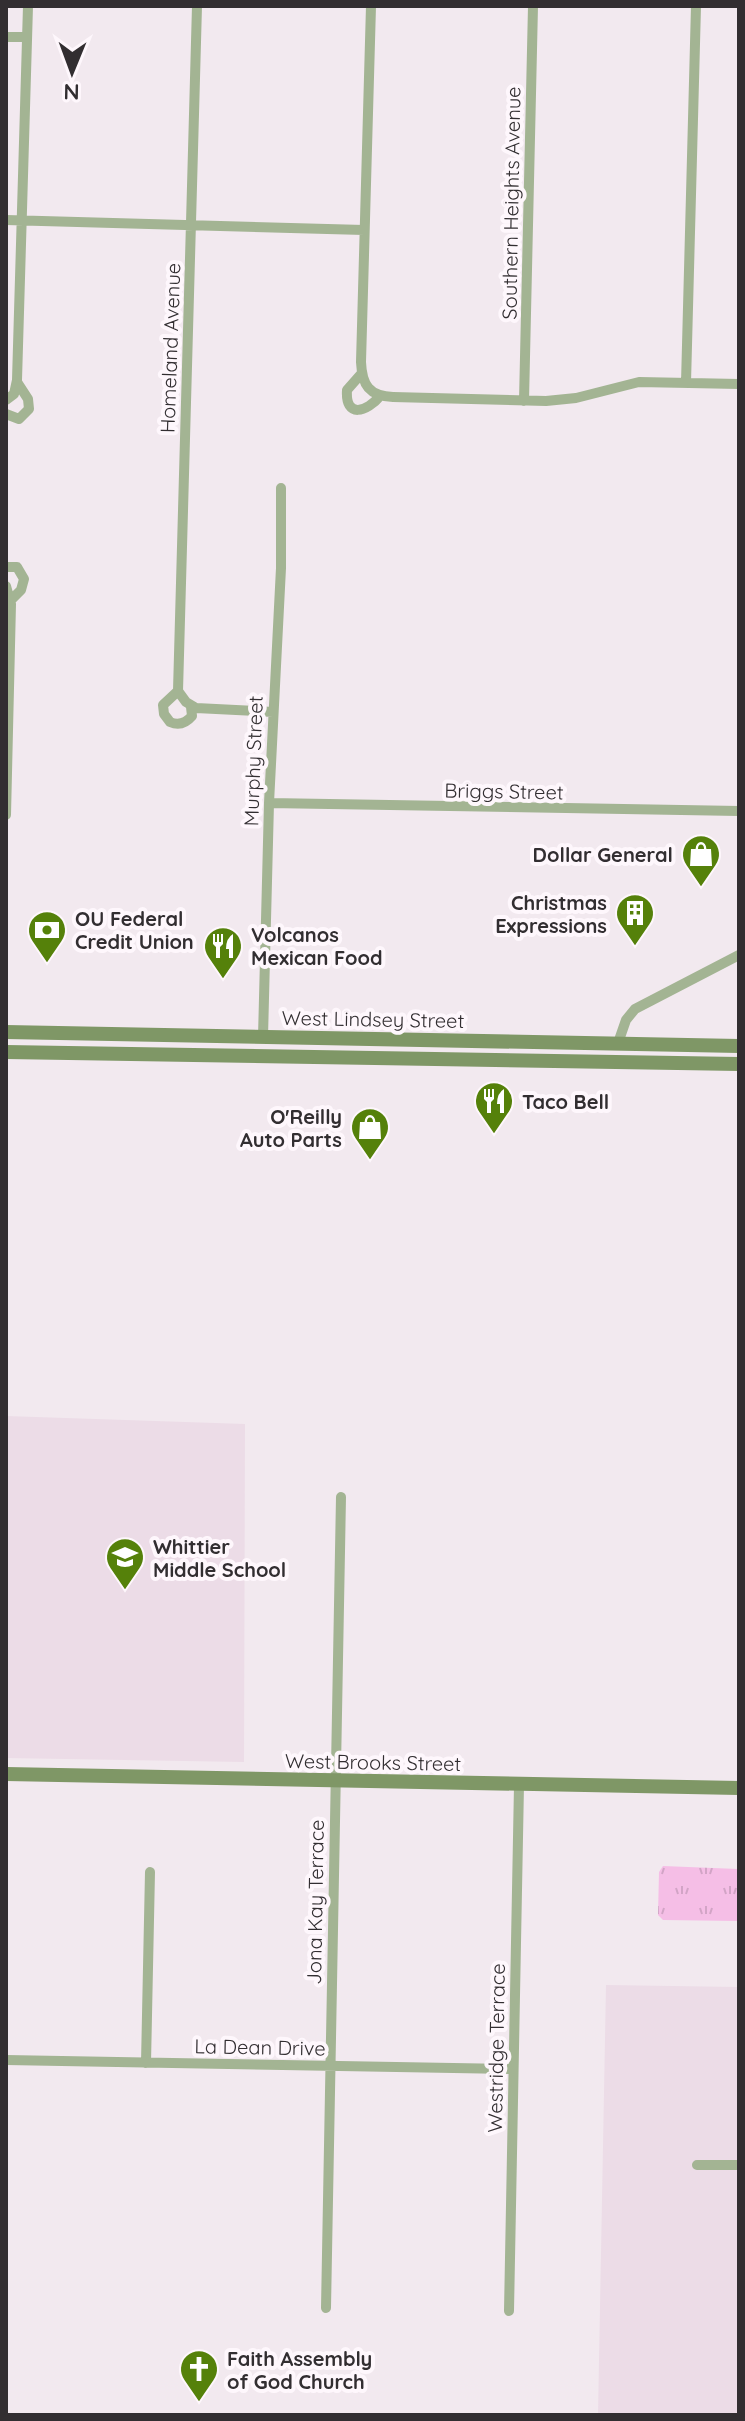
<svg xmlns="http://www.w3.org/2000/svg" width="745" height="2421" font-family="Quicksand,sans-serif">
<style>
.built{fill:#ecdce7}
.grass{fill:url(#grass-tufts)}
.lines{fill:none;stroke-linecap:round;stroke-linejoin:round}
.street{stroke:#a3b493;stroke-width:10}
.secondary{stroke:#7f9766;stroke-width:14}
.labels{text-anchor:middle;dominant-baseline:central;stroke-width:8;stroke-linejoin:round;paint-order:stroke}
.street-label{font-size:20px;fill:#322e31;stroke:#fef7fc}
.poi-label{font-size:20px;font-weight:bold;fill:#322e31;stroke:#fef7fc;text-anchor:start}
</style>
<defs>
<pattern id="grass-tufts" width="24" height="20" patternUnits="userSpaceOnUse" patternTransform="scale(2)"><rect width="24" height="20" fill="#f5bee6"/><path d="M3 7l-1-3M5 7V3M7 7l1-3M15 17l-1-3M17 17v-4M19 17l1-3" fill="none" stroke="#d2a4c6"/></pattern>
</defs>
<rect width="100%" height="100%" fill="#f2e9ef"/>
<path class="built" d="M6,1416L245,1424L244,1762L6,1758Z
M606,1985L739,1987V2415H598Z"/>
<path class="grass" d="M663,1866L738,1869L739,1918L737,1921L663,1920L658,1915L659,1872Z"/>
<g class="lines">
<path class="street" d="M197,6L178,691L186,702L196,708L273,712
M371,6L361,362C362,385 369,396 393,397L546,401L576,398L639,382L739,384
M6,37H27
M6,220L364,230
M362,373L347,390C345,419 367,412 380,396
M686,383L696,6
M6,400L14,394L17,380L28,6
M524,401L533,6
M6,414L19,419L29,409L28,399L17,382
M6,567H17L24,579L21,590L11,600
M6,586L11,604L6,815
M178,691L163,705L164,714L170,722C179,726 186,723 192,716L191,707
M269,803L739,811
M263,1037L269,803L281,568V488
M618,1043L626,1020L635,1009L739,955
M6,2060L513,2069
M146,2063L150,1872
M697,2165H739
M326,2308L341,1497
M509,2311L519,1785"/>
<path class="secondary" d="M6,1032L739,1046
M6,1052L739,1064
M6,1774L739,1788"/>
</g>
<defs>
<symbol id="shop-pin" viewBox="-11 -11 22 30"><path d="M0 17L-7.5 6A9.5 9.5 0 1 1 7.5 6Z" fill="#55810a" stroke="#fef7fc"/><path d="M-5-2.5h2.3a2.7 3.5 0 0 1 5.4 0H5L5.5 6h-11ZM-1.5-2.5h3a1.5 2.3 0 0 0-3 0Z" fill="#fff"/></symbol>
<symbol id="building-pin" viewBox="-11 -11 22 30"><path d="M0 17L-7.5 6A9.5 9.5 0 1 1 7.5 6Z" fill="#55810a" stroke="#fef7fc"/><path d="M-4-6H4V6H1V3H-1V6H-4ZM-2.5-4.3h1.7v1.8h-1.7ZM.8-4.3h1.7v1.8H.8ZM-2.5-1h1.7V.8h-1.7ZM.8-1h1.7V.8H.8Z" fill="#fff"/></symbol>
<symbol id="bank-pin" viewBox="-11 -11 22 30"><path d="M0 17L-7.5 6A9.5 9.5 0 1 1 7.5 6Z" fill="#55810a" stroke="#fef7fc"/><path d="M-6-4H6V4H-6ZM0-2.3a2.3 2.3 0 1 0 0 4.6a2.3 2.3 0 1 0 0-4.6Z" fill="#fff"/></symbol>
<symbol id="restaurant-pin" viewBox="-11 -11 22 30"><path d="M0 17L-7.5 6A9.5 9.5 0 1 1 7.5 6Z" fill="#55810a" stroke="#fef7fc"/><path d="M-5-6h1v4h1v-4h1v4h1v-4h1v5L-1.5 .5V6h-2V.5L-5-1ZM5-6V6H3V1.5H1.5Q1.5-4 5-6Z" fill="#fff"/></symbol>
<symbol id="school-pin" viewBox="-11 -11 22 30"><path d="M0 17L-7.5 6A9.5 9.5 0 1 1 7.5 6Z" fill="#55810a" stroke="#fef7fc"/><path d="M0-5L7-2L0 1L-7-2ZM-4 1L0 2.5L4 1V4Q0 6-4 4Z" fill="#fff"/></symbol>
<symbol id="church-pin" viewBox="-11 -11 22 30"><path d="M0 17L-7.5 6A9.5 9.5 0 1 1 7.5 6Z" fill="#55810a" stroke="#fef7fc"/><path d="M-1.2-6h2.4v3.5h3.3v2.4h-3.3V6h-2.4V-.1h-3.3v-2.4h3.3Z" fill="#fff"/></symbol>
</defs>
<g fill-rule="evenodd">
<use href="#shop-pin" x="679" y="832" width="44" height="60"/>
<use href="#building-pin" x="613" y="891" width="44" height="60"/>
<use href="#bank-pin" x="25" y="908" width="44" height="60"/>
<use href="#restaurant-pin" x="201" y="924" width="44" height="60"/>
<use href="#restaurant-pin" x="472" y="1079" width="44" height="60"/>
<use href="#shop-pin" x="348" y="1105" width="44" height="60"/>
<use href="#school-pin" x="103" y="1535" width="44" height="60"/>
<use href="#church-pin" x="177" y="2347" width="44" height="60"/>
</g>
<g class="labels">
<g class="street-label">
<text transform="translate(511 203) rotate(-89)">Southern Heights Avenue</text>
<text transform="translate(170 348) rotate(-88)">Homeland Avenue</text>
<text transform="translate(253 761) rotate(-88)">Murphy Street</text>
<text transform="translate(504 791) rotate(1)">Briggs Street</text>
<text transform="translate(373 1019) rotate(1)">West Lindsey Street</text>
<text transform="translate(373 1762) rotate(1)">West Brooks Street</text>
<text transform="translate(315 1902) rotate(-89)">Jona Kay Terrace</text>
<text transform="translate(260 2047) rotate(1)">La Dean Drive</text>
<text transform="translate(496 2048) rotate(-89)">Westridge Terrace</text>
</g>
<g class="poi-label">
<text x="673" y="854" text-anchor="end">Dollar General</text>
<text x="607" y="902" text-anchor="end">Christmas<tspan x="607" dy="23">Expressions</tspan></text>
<text x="75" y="918">OU Federal<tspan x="75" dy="23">Credit Union</tspan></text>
<text x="251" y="934">Volcanos<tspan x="251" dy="23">Mexican Food</tspan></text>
<text x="522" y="1101">Taco Bell</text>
<text x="342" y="1116" text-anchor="end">O'Reilly<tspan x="342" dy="23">Auto Parts</tspan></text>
<text x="153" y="1546">Whittier<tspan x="153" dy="23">Middle School</tspan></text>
<text x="227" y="2358">Faith Assembly<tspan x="227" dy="23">of God Church</tspan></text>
</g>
</g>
<rect width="745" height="2421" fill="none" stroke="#322e31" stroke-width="16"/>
<g transform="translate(72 72) rotate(181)" stroke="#fef7fc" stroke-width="6" paint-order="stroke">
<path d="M0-6L14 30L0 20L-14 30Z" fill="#322e31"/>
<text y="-12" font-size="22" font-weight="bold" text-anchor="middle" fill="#322e31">N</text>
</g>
</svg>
